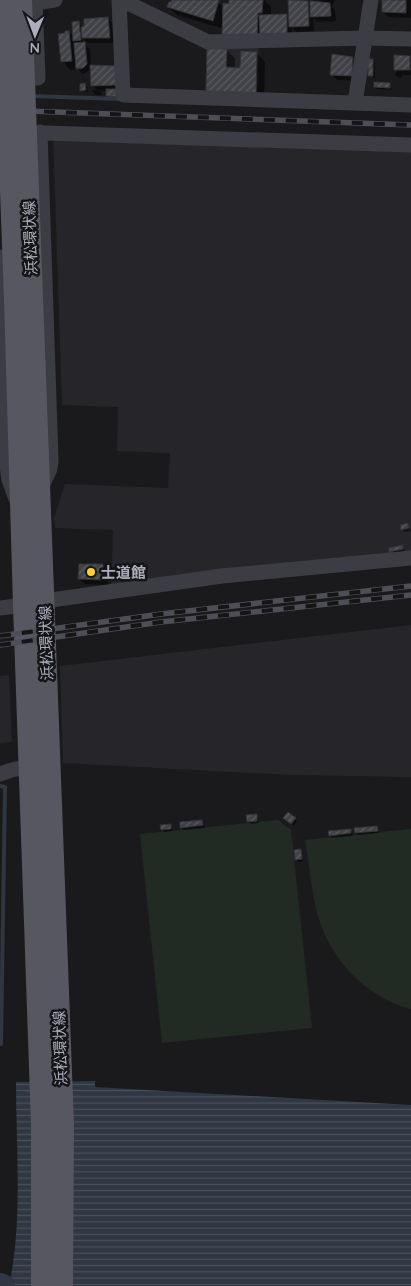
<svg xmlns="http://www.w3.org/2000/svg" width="411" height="1286" font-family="Quicksand,'Noto Sans JP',sans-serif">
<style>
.built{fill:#26262a}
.green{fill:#212b24}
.water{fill:url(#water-rules)}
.shadow{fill:#0007}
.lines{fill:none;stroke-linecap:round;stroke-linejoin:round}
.stream{stroke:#2e3742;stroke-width:4}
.river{stroke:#2e3742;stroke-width:24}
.building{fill:url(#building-hatch);stroke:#343439}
.minor{stroke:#3c3d44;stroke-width:15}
.primary{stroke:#565761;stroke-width:22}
.rail-casing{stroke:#4d4e57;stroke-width:5.5}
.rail{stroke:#151517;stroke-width:4;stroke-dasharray:11;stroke-linecap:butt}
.primary-bridge{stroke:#565761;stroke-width:22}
.poi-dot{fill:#ffd32f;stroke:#151517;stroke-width:2}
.labels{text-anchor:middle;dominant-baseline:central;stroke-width:5;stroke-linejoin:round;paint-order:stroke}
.street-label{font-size:15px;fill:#abafbd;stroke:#151517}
.poi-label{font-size:15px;font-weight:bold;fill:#abafbd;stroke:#151517;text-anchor:start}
</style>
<defs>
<pattern id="water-rules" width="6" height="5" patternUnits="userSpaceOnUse" patternTransform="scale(1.25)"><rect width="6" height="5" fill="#2e3742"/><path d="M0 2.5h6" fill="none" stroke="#4a515b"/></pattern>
<pattern id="building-hatch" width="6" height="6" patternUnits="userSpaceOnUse" patternTransform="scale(1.25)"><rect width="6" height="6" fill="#414247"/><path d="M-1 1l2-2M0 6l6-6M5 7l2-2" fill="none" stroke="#5a5b60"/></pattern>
</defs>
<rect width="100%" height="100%" fill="#1a1a1c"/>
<path class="built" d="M259,45L257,96L205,94L207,46Z
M53,135L411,148V554L111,587L113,530L55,528L54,518L65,484L168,488L170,453L117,451L118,407L62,405Z
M411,625V777L291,775L63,763L60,666Z
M9,675L12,742L0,743V676Z"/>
<path class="green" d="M278,820L291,830L312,1028L162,1043L140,834Z
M411,829V1009C364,997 326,955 316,908C311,886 309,863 305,840Z"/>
<path class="water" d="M95,1081V1087L411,1105V1286H9C23,1220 16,1150 16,1082Z"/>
<path class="shadow" d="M170,0H214L224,7L230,5V0H264L271,7V16L286,15L290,19L295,0L307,2L311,6L326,3L318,0H335L332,7L335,10L336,21L317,22L313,18L314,31L296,32L292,28V41L224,29L177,15L168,7L173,1Z
M383,0H411V18L389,17L383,12Z
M108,19L113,24L115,43H88L82,38L83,43L90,49L91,66L115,67L118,99L110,98L107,91H100L102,95H95L92,90H97L92,86V69L83,74L78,69L70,70L62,61L69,32L74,37L79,23L82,28Z
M226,50L235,58V69H241L257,53L265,62L264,102L216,100Z
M410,57L411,75H402V78L398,77L395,75L396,72H398L395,69Z
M353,58L359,64L358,81L337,80L332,74Z
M373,61L375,63V78L369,75Z
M390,84L392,90L377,89L375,87Z
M85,85L87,87L88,93L81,90Z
M408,525L411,531L404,532L402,529Z
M402,547L405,551L393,554L391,551Z
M103,566L108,571V585L85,584L79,579Z
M125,571L127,573V581L122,582L119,579Z
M132,571L134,574L135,580L130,578V572Z
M256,815L259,823L251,824L248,821Z
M285,818L295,819L297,821L294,826Z
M202,821L205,828L184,830L181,827Z
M170,826L173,831L164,832L162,830Z
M376,827L379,833L358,835L356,833Z
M351,830L353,836L332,838L330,835Z
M300,850L303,861L299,862L296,860Z"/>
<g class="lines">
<path class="stream" d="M31,96L121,99
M0,786L5,787L1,1044"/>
<path class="river" d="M0,1285L3,1286"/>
</g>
<path class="building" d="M172,0H219L213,21L167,7L169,2H171Z
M229,0H263L262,13H258L257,38L222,37L223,3L229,4Z
M288,0L308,1L309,26L289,27Z
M382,0H406V13L382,12Z
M310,1L330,3L331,16L310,17Z
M287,14V36L260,35L259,15Z
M108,17L110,38H82L81,27L84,26V19Z
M79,21L81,40L73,41L72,22Z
M65,31H69L72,61L61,62L58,34L65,33Z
M85,42L87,64L83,68L76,69L74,43Z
M207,48L227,49L226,67L240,68L241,51L257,52L256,94L206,92Z
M332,54L353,57L352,76L330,75Z
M394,55L410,56V70H394Z
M368,59H373V76H368Z
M90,65L116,66V85L91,86Z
M374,82L390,83V88L374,87Z
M85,83L86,90L80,91V84Z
M106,89H117L116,97L106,96Z
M408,523L409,528L401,530L400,525Z
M403,545V549L389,552V548Z
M79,564H103V580L78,579Z
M118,570H125V579L118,580Z
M288,812L296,818L291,824L283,818Z
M257,814V821L247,822L246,815Z
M202,820L203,825L180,828V822Z
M171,824V829L161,830L160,825Z
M377,826L378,831L355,833L354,828Z
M351,829V833L329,836L328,831Z
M301,849L302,859L295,860L294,850Z"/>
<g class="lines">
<path class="minor" d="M119,0L123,95L411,105
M27,4L55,0
M120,4H130L208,42L365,38L411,39
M15,79L38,78L35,0
M355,103L371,0
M16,132L411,145
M40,132L51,460L50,469L41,488
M0,257L7,465L9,480L16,499
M44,601L222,576L411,558
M0,608L24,605
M0,774L15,769L29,768"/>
<path class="primary" d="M32,298L63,1125L62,1286
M15,299L24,605L42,1125V1286"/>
<defs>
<path id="rail" d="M0,110L411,125
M0,636L161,614L411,586
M0,645L161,622L411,595"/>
</defs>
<use href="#rail" class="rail-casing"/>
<use href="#rail" class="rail"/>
<path class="primary-bridge" d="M4,0L15,299
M21,0L32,298"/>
</g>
<circle class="poi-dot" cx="91" cy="572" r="5"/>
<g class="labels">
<g class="street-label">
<text transform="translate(30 238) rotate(-92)">浜松環状線</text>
<text transform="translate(46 643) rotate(-92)">浜松環状線</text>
<text transform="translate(60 1048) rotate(-92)">浜松環状線</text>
</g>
<g class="poi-label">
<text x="101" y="572">士道館</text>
</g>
</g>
<g transform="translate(35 35) rotate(181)" stroke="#151517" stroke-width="4" paint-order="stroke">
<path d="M0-4L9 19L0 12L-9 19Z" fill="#abafbd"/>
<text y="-8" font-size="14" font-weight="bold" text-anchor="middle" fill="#abafbd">N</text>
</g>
</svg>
